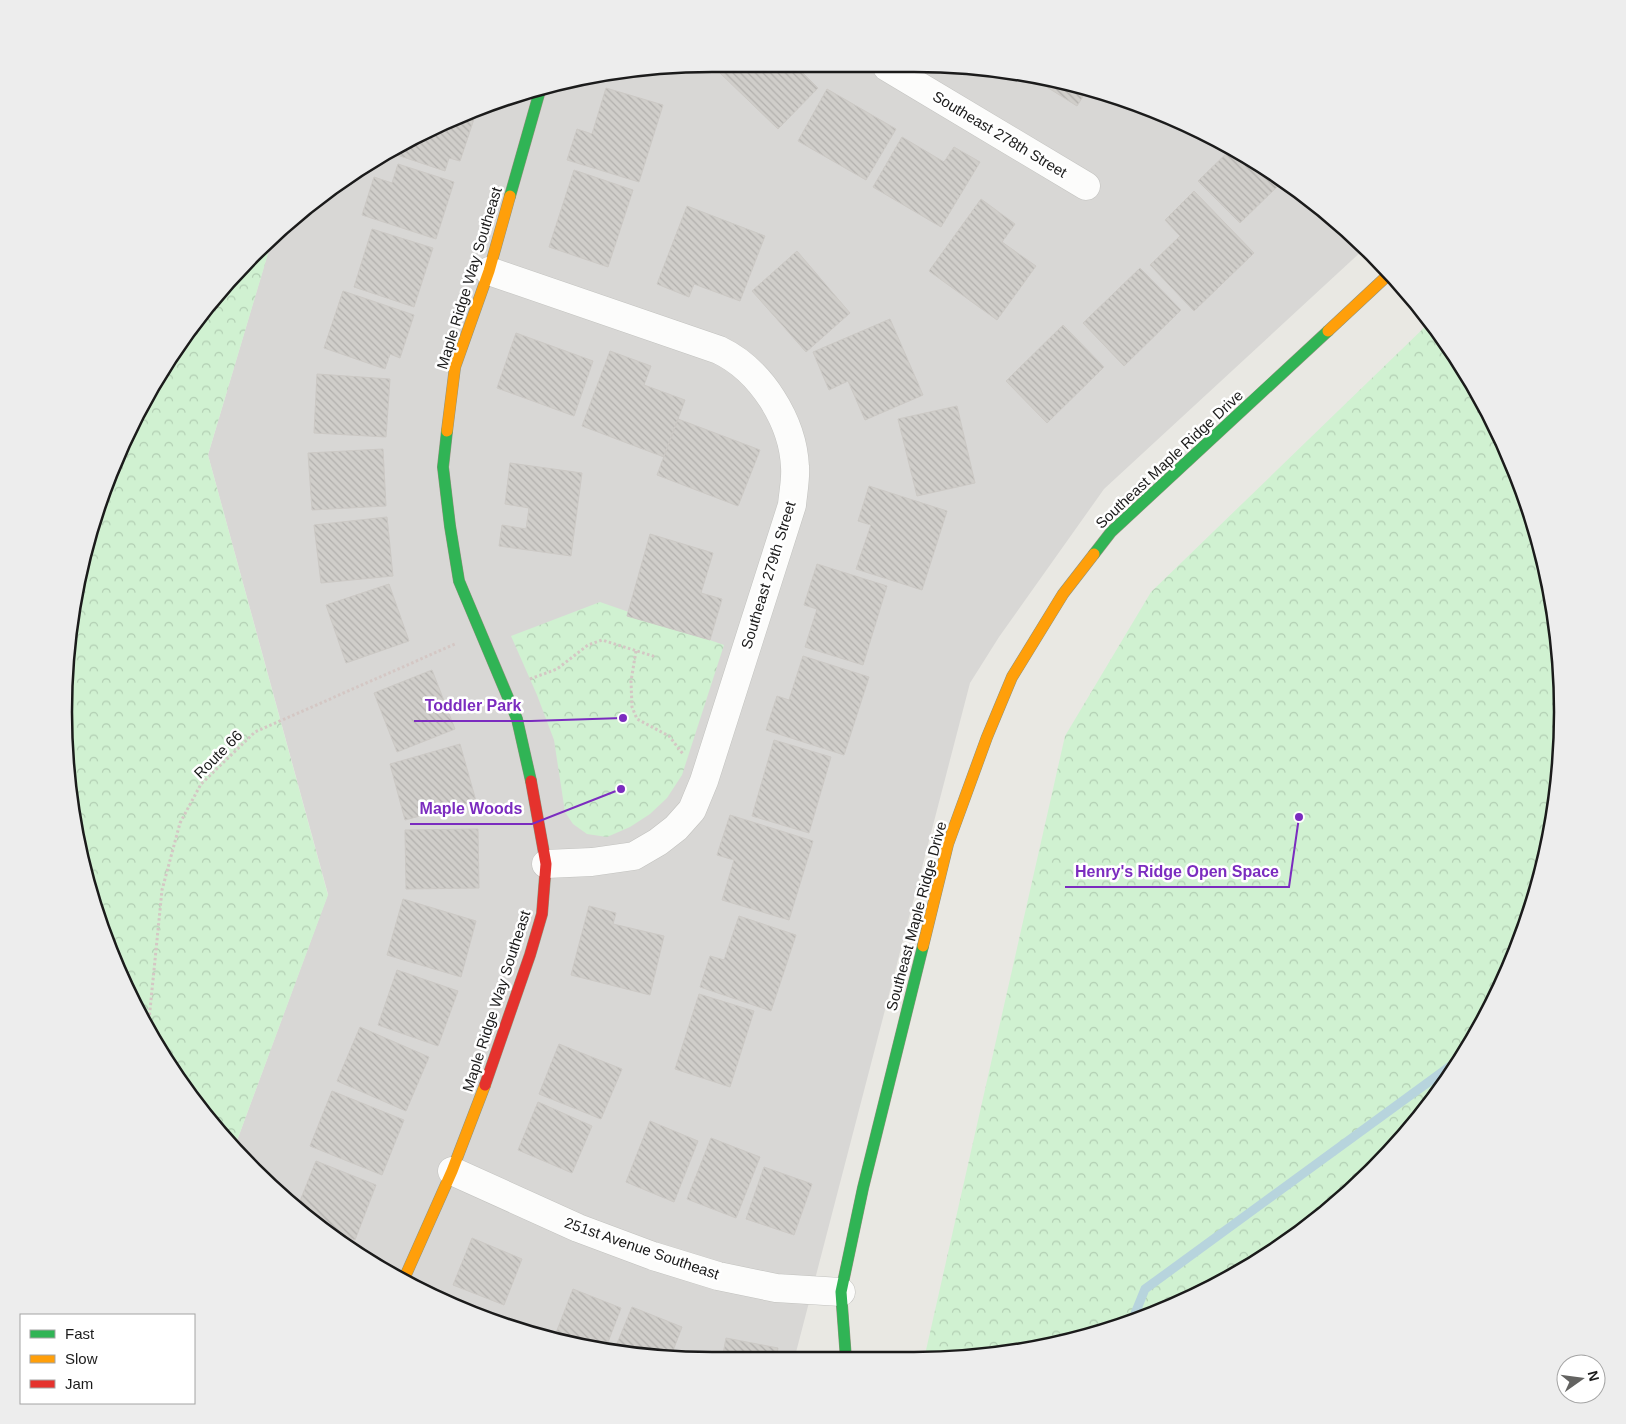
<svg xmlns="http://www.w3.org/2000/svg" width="1626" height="1424" font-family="Helvetica,sans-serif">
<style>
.residential{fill:#d8d7d5}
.park{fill:url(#park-crowns)}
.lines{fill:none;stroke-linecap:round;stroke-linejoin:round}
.stream{stroke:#b7d4dd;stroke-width:9}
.building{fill:url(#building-back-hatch);stroke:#ccc9c5}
.street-casing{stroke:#c2c2bf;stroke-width:29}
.fast-casing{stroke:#90927c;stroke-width:12}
.slow-casing{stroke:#90927c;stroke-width:12}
.jam-casing{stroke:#90927c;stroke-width:12}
.path{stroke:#d4c7c4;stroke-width:3;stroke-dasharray:2.5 2.5;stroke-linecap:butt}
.street{stroke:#fcfcfb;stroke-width:28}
.fast{stroke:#30b455;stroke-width:11}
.slow{stroke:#ff9f0a;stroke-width:11}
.jam{stroke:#e5322d;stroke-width:11}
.labels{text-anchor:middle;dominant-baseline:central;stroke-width:5;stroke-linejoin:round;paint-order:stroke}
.street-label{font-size:15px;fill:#1b1b1b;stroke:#fff}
.rim{fill:none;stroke:#1b1b1b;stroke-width:2.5}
.leader{fill:none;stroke:#7b2cbf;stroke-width:2}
.callout-dot{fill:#7b2cbf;stroke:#fff;stroke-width:2}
.callout-label{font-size:16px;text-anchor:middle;font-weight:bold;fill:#7b2cbf;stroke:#fff;stroke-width:5;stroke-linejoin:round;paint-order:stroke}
</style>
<defs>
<pattern id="park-crowns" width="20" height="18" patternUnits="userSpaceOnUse" patternTransform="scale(1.25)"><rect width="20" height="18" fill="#d0f1d1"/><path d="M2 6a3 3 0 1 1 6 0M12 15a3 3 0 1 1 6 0" fill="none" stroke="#b2ceb3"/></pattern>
<pattern id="building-back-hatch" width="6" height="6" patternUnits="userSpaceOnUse" patternTransform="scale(1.25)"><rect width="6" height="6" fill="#d0ceca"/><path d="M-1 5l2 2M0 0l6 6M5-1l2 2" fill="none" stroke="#b2b0ad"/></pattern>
</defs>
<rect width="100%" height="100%" fill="#e9e8e3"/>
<path class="residential" d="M712,64L999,69L1123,98L1238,150L1341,224L1364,249L1104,489L999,637L970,683L794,1360H712L586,1348L464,1311L352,1251L253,1170L235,1146L328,894L208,455L273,236L285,224L425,131L545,86Z"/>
<path class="park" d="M273,237L208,455L328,895L235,1146L151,1036L98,920L65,755L69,627L113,464L198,318Z
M1431,321L1476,388L1528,504L1557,628L1561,755L1540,880L1495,999L1428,1107L1341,1200L1238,1274L1122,1326L957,1359H924L1065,736L1151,592Z
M600,602L724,645L682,775L667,798L650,814L630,827L607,837L587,834L573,824L565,812L554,740L537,695L511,636Z"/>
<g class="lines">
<path class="stream" d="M1132,1321L1145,1289L1456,1062"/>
</g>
<path class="building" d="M729,64L795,65L818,88L778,129L720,73Z
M1044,80L1087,90L1077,106L1042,84Z
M606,88L663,105L639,182L567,160L577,129L592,134Z
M827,89L896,129L866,180L798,141Z
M1139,106L1173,121L1171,125Z
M465,116L474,119L460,161L449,158L445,171L391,153L425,131Z
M902,137L944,162L954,147L980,162L941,227L873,187Z
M1232,148L1282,182L1240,223L1198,181Z
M398,164L454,182L436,239L362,215L374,177L392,183Z
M574,170L633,190L608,267L549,247Z
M1194,191L1254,253L1194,311L1150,265L1180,236L1165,220Z
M981,199L1015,224L1002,242L1036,266L997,320L929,271Z
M687,206L765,236L740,301L694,284L689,297L657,284Z
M372,229L433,248L414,307L354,287Z
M797,251L850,313L806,352L752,291Z
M1140,268L1181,310L1124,366L1083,323Z
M343,291L414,315L400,358L390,354L385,369L324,348Z
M890,319L923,395L865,420L848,381L829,390L813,352Z
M1063,325L1104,367L1047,423L1006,381Z
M516,333L593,361L574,416L497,388Z
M610,351L651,366L644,385L685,400L664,457L582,426Z
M317,374L390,379L386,437L314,433Z
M957,406L975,483L917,496L898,419Z
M678,419L760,450L738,506L657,475Z
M383,449L386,506L312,510L308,453Z
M510,463L582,473L571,556L499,546L502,525L526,529L529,508L505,504Z
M869,486L947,511L922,590L856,569L871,525L858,521Z
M387,517L393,576L321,583L314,525Z
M650,534L713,553L701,593L722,599L710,640L627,616Z
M817,564L887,586L863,665L805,647L817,609L804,605Z
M389,584L409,641L346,663L326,605Z
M803,656L869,677L844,755L766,730L777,696L789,700Z
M432,670L455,729L397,752L374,693Z
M774,740L831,757L809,833L752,816Z
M460,744L476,801L405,820L390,764Z
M730,815L813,841L789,920L722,900L734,860L717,855Z
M478,829L479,888L406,889L405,830Z
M403,899L476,921L461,977L387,955Z
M589,906L616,913L613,924L664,936L650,995L571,975Z
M739,916L796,935L771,1011L700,987L710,956L724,960Z
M397,970L458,991L438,1046L378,1025Z
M699,994L754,1011L730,1087L675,1069Z
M360,1027L429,1057L406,1111L337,1081Z
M559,1044L622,1069L601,1119L539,1094Z
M332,1091L404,1120L382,1175L310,1146Z
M538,1102L592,1126L572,1173L518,1150Z
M650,1121L698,1141L674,1202L626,1182Z
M711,1138L760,1157L736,1218L687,1199Z
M316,1161L376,1185L355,1240L322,1226L298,1206Z
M764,1167L812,1184L794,1235L746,1219Z
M472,1238L522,1259L504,1305L453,1285Z
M573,1289L621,1308L605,1350L586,1348L554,1338Z
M446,1299L501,1320L500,1322L464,1311L446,1301Z
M632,1307L682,1327L671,1356L614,1351Z
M726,1338L778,1348L776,1360H722Z"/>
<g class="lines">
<defs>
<path id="street" d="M887,67L1086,186
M489,271L719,350C761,370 793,421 795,467C796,479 793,493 792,505L704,781L692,810L676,828L658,842L634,856L592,862L546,864
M452,1171L578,1228L653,1256L718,1276L776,1288L841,1292"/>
<path id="fast" d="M510,196L541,87
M447,431L443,467L450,526L459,581L517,719L531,781
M1094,554L1111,532L1328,331
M846,1359L841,1292L863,1188L923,946"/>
<path id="slow" d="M1328,331L1388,275
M447,431L455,367L489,271L510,196
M923,946L948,844L987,737L1012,677L1063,594L1094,554
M404,1279L452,1171L485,1085"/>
<path id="jam" d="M485,1085L530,955L542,914L546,864L531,781"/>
</defs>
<use href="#street" class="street-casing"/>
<use href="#fast" class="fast-casing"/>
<use href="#slow" class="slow-casing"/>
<use href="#jam" class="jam-casing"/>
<path class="path" d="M636,651L631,681L632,707L637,719L669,736L683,754
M530,679L557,669L588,645L602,640L656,657
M148,1030L162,890L180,823L201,784L255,732L455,644"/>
<use href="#street" class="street"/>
<use href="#fast" class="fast"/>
<use href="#slow" class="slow"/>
<use href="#jam" class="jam"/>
</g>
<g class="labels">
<g class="street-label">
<text transform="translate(1000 134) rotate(31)">Southeast 278th Street</text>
<text transform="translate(469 278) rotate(-73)">Maple Ridge Way Southeast</text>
<text transform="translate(1169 459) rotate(-43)">Southeast Maple Ridge Drive</text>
<text transform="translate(768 575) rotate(-73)">Southeast 279th Street</text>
<text transform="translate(218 754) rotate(-45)">Route 66</text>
<text transform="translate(916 916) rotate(-75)">Southeast Maple Ridge Drive</text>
<text transform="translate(496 1001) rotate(-72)">Maple Ridge Way Southeast</text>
<text transform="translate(642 1248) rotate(19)">251st Avenue Southeast</text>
</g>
</g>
<path d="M0 0H1626V1424H0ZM712 72H914A640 640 0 0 1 1554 712V712A640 640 0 0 1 914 1352H712A640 640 0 0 1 72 712V712A640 640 0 0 1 712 72Z" fill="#ededed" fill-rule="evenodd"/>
<path class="rim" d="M712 72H914A640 640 0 0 1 1554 712V712A640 640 0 0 1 914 1352H712A640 640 0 0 1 72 712V712A640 640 0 0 1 712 72Z"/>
<path class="leader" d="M623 718L531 721H414M621 789L532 824H410M1299 817L1289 887H1065"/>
<g class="callout-dot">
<circle cx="623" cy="718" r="5"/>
<circle cx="621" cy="789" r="5"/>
<circle cx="1299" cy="817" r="5"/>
</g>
<g class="callout-label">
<text x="473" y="711">Toddler Park</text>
<text x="471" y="814">Maple Woods</text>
<text x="1177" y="877">Henry's Ridge Open Space</text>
</g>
<rect x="20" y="1314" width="175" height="90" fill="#ffffff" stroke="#a4a4a4"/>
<rect x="30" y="1330" width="25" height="8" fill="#30b455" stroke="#a4a4a4"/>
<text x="65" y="1339" font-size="15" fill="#1b1b1b">Fast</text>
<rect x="30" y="1355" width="25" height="8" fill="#ff9f0a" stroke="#a4a4a4"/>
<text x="65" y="1364" font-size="15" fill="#1b1b1b">Slow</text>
<rect x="30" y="1380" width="25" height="8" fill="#e5322d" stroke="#a4a4a4"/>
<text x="65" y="1389" font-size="15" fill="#1b1b1b">Jam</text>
<g transform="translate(1581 1379) rotate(76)"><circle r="24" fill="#ffffff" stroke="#a4a4a4"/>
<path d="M0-4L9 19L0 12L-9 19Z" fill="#636361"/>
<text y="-8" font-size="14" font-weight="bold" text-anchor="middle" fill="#1b1b1b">N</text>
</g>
</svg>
